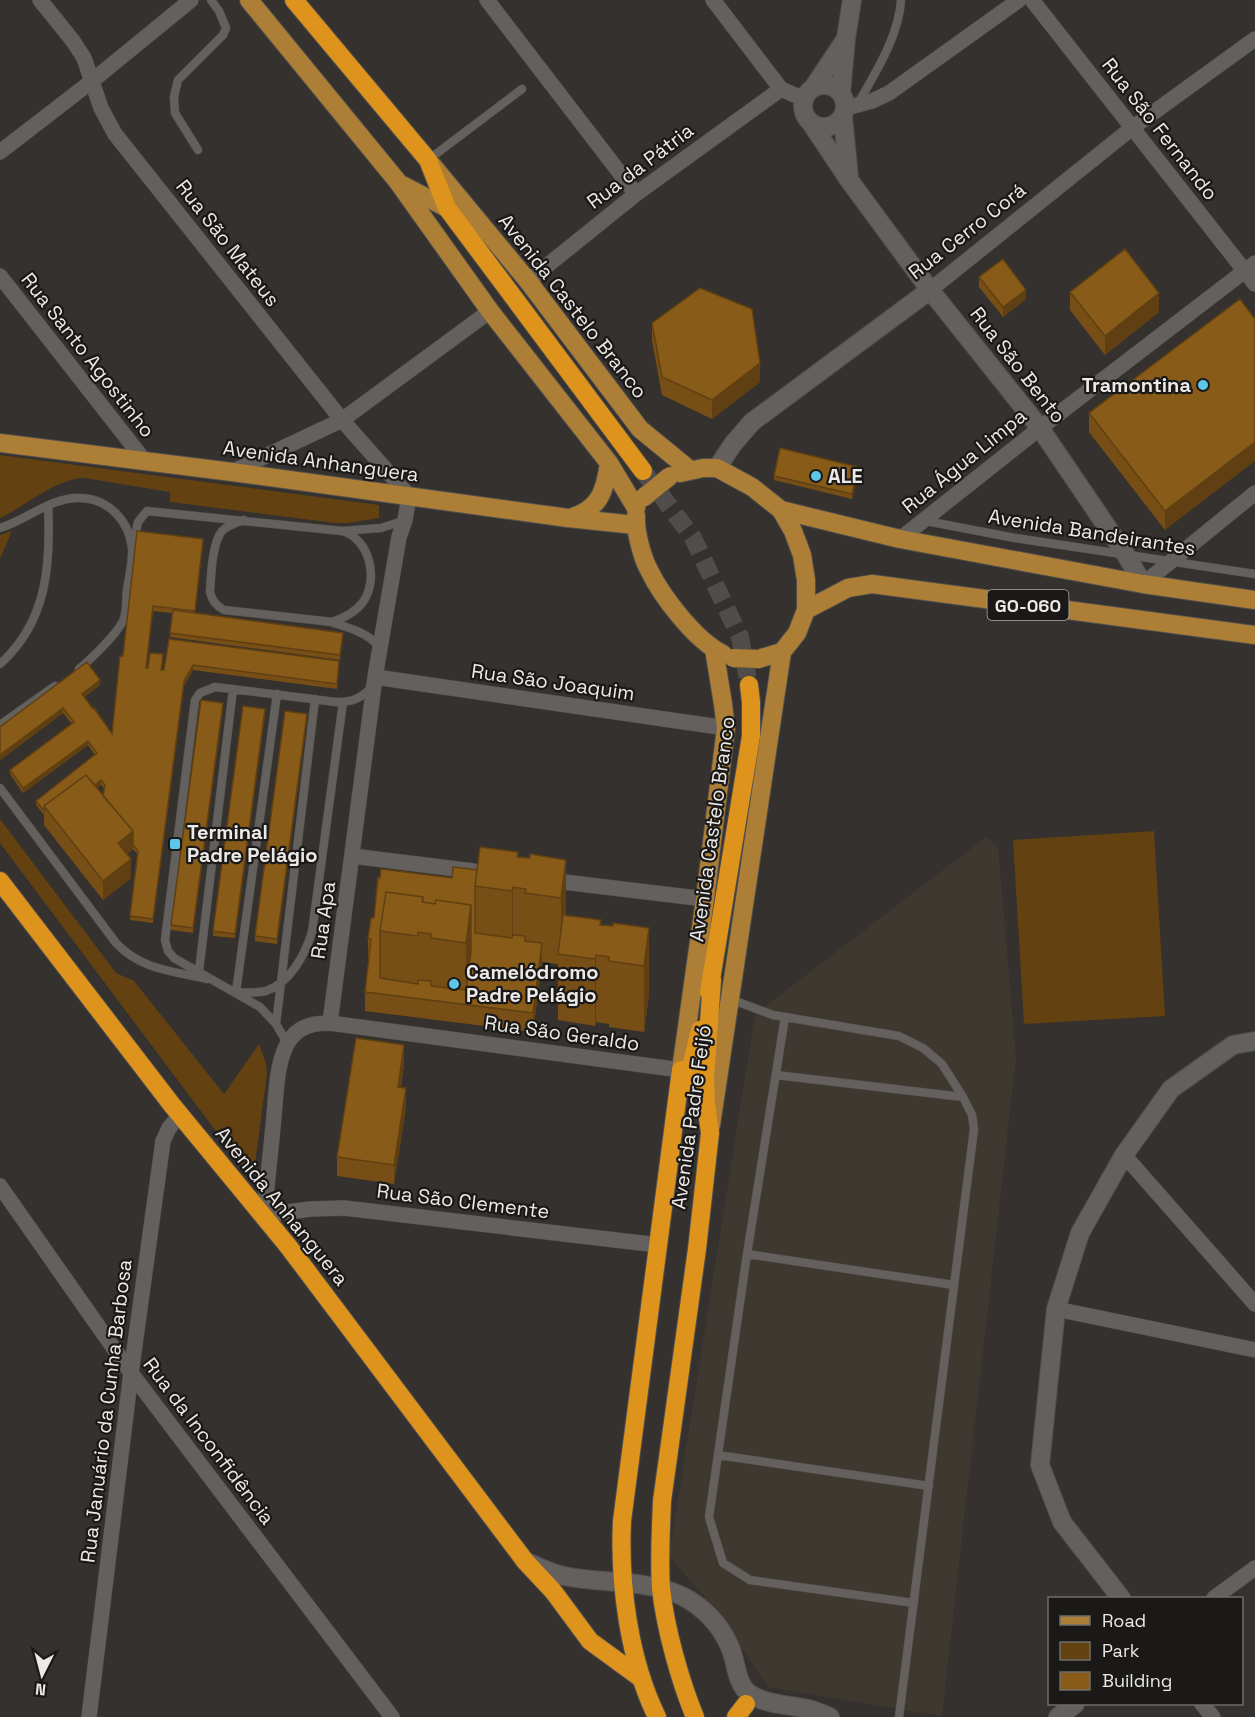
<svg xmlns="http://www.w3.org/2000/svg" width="1255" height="1717" font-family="'Space Grotesk',sans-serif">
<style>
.built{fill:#3f3830}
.green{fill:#634111}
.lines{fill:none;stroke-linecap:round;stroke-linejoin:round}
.highway-tunnel{stroke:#504d4a;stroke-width:18;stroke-dasharray:18 9;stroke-linecap:butt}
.lane-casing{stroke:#514f4d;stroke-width:9}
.street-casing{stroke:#514f4d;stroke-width:16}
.secondary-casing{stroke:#514f4d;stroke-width:20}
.primary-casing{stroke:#514f4d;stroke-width:20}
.highway-casing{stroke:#514f4d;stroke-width:20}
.lane{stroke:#63605d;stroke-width:8}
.street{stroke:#63605d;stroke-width:15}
.secondary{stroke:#63605d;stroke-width:18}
.primary{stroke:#ad7f36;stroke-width:18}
.highway{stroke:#de931c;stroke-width:18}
.primary-bridge-casing{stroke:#514f4d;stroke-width:20;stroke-linecap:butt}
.primary-bridge{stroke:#ad7f36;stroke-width:18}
.wall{fill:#764e16;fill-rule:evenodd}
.shaded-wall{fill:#604012}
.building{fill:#895b19;stroke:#604012;stroke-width:1.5;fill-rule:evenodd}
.poi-dot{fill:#5dc7e8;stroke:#1a1918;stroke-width:2}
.labels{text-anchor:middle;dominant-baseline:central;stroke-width:4.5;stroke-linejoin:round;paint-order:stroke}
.shield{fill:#1a1918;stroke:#adabaa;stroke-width:1.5}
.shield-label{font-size:18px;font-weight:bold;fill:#eceae8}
.street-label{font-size:20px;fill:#eceae8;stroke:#1a1918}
.poi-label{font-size:20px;font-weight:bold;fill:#eceae8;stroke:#1a1918;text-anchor:start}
</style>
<rect width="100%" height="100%" fill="#34312e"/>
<path class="built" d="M986,837L998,847L1016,1057L942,1716L768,1687L714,1608L669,1556L755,1014Z"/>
<path class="green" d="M0,455L379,505V518L348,523H335L170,502V492L85,478C54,479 28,505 0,518Z
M12,531L0,559V535Z
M0,819L116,973L134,981L224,1094L259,1044L266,1064L267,1074L254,1171L251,1174H248L0,843Z
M1154,831L1165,1016L1024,1024L1013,840Z"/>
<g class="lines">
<path class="highway-tunnel" d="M643,471L693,538L740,637L749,685"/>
<defs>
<path id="lane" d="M860,100C877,70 899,35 901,0
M198,150L175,113L174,97L178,80L223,35L226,28L219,11L211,0
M428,160L522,89
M244,520C236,523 228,525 222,531C212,543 211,576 210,592C212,601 216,606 224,610L332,622C344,618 355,613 363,602C379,579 370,539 342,531
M926,521L1015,538L1255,574
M0,528C27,520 52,496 81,498C109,499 129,521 132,548C133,561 129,577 127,590C126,599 127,613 123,621C116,635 91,659 79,669
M133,545L138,522L147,511L342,531L381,528L403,521
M333,623C351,628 367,633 380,647
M0,664C47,622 51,565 48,506
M0,725L55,686
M0,788L116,943C141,970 173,971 207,979
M199,971L233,689
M236,992L277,694
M237,992C247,993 256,993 266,991C290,983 305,955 312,932L343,702
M730,999L773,1015L785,1017
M276,1024L315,699
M287,1043L276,1024L260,1007L174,958L168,951L165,940L195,700L200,693L215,687L336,702C352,702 360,699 371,688
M776,1075L963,1097L972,1115L974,1129L899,1717
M747,1254L954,1285
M718,1455L929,1486
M914,1603L750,1580L723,1563L709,1517L747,1254L785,1017L899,1036L923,1048L942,1064L963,1097"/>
<path id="street" d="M40,0L73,41L84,58L101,108L115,134L342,420L409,496L405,520L399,537L375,677L330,1023
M487,0L636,194
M713,0L781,89L804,99
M1032,0L1255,284
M846,108L872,101L889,93L1019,0
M0,152L92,81L191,0
M0,276L144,460
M528,281L636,194L781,89
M930,290L1132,128L1255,39
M232,472L342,420L490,311
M900,539L1040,428L1255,263
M1143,584L1255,493
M375,677L726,728
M352,856L473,871
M547,880L705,899
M1124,1155L1255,1304
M0,1186L131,1373L392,1717
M658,1245L344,1208L311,1209L264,1215C267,1186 270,1156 273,1127C276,1102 275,1056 292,1037C302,1025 316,1023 330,1023L681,1070
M1056,1309L1255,1350
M1214,1598L1255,1568
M1202,1704L1213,1717
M89,1717L131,1373L163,1141L169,1128L180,1115"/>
<path id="secondary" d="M803 106a21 21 0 1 1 42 0a21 21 0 1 1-42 0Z
M813,88L845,40
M841,93L846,38L852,0
M843,117L849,178
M811,123L849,180L930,290L1040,428L1126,555L1143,584
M717,468L733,444L752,422L930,290
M525,1561C538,1567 550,1573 564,1576C603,1584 645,1579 682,1596C702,1606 720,1624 729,1645C737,1660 735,1684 750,1694C767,1705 790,1705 808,1709C816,1711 823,1714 830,1717
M1121,1598L1062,1522L1040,1465L1056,1309L1080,1233L1124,1155L1171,1089L1233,1045L1255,1041
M1058,1717L1075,1704"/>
<path id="primary" d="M249,0L398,182L490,311L609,463L636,508
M432,165L528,281L640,429L690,470
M402,185L447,208
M0,443L232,472L568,518L635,525
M680,473L703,468H717L752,487L781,510L793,531L802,555L806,580V610L797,633L782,652L758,659
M781,510L900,539L1143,584L1255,600
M636,516C635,531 642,557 649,570C662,597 696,641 723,654
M570,518C600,509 605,491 609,463
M806,610L848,588L872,584L1255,635
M681,1070L705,899L726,728L723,704L714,649
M711,1125L782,652"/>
<path id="highway" d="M294,0L428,160L447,208L643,471
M0,881L172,1105L288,1246L525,1561L553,1591L590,1641L642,1679
M709,992L751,736V702L749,685
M686,1088L700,1030
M657,1717C629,1660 619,1584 622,1521L681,1070
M695,1717C680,1681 665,1627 661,1588C659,1559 661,1530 662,1501L697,1249L710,1133L706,1104L705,1078L712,980
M736,1717L746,1704"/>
</defs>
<use href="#lane" class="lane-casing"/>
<use href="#street" class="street-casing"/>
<use href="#secondary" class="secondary-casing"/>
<use href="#primary" class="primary-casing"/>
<use href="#highway" class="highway-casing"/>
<use href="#lane" class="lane"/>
<use href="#street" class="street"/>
<use href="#secondary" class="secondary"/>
<use href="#primary" class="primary"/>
<use href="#highway" class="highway"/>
<defs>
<path id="primary-bridge" d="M643,498L670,476
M733,658L758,659"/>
</defs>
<use href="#primary-bridge" class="primary-bridge-casing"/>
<use href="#primary-bridge" class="primary-bridge"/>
</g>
<path class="wall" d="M979,277L1026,299L1003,317L979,287Z
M1070,292L1159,312L1105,355L1070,310Z
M1240,299L1165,530L1089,432V413Z
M652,323L760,382L712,419L662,395L652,341Z
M858,472L852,499L774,480V476Z
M137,531L203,544L195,613L343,638L340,660L170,637L172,613L153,611L146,668L163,659L162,670H164L169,639L339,666L337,689L193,670L184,686L153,923L130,920L138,855L133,849L127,854L131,878L103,900L44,825V815L36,805V801L95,755L88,745L23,793L10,774V770L72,724L63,713L0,760V727L100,685L84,697L112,734L123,656ZM101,785L105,789L103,796L97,788Z
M223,708L193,933L171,930V925Z
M265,714L235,938L213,936V931Z
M307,719L277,944L255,941V936Z
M518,857L530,858L566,860V916L601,925L613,926L649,928V994L644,1032L609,1027V1024L596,1022L595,1026L558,1020V964L542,962L533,1032L365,1011V992L369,958L368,957V939L374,918L452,878Z
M404,1064L401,1087L406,1107L394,1184L337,1176V1157Z"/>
<path class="shaded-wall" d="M1026,290V299L1003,317V307Z
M1159,293V312L1105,355V336Z
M760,363V382L712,419V400Z
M1255,442V461L1165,530V511Z
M858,467V472L852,499V494Z
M193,665V670L184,686L153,923L184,681Z
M100,680V685L82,699V694Z
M223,703V708L193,933V928Z
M63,708V713L0,760V755Z
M265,709V714L235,938V934Z
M307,714V719L277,944V939Z
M88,741V745L23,793V788Z
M101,780V785L87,796V791Z
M133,831V849L118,861V843Z
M131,859V878L103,900V881Z
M566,860V926L561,954V898Z
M513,887V954L512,957V891Z
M471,905V971L466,1005V943Z
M649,928V994L644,1032V966Z
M542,943V962L533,1032V1013Z
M596,955V1022L595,1026V959Z
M404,1045V1064L398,1106V1087Z
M406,1088V1107L394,1184V1165Z"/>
<path class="building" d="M1125,249L1159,293L1105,336L1070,292Z
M1003,259L1026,290L1003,307L979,277Z
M700,288L752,309L760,363L712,400L662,377L652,323Z
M1240,299L1255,319V442L1165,511L1089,413Z
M780,448L858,467L852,494L774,476Z
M137,531L203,539L195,611L153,606L146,668H148L150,653L163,654L161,670H164L169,639L339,661L337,684L193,665L184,681L153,919L130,916L138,851L133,845V831L103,796L105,785L101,780L95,785L86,775L44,806V811L36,801L97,753L88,741L23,788L10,770L74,722L63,708L0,755V727L87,662L100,680L82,694L93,709L94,708L112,734L120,656H123Z
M173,610L343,633L340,655L170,633Z
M201,700L223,703L193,928L171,925Z
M243,706L265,709L235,934L213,931Z
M285,711L307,714L277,939L255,936Z
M86,775L133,831L118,843L131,859L103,881L44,806Z
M480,847L518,852L517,857L530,858V854L566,860L561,898L525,893L526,889L513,887L512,891L475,886Z
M453,867L477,870L475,886V933L512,938L513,935L525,936V941L542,943L533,1013L365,992L371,939H368L371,918H374L378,877L380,878L381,869L452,878ZM386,892L423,897V902L435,904L436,900L471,905V952L466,990L431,986V981L418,980V984L380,978V931Z
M386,892L423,897L422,902L435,904L436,900L471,905L466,943L431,938V934L418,932V936L380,931Z
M563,915L601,920L600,925L613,926V923L649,928L644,966L609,961V957L596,955L595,959L558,954Z
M356,1038L404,1045L398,1087L406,1088L394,1165L337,1157Z"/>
<g class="poi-dot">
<circle cx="1203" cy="385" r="6"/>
<circle cx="816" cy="476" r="6"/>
<rect x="169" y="838" width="12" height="12" rx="3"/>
<circle cx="454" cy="984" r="6"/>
</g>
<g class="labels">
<rect class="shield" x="987.5" y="590" width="81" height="30" rx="4.5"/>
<g class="shield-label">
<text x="1028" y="605">GO-060</text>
</g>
<g class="street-label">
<text transform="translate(1160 129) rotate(52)">Rua São Fernando</text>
<text transform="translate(640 166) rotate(-37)">Rua da Pátria</text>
<text transform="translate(967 231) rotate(-38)">Rua Cerro Corá</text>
<text transform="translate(228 243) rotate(52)">Rua São Mateus</text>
<text transform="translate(573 306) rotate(52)">Avenida Castelo Branco</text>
<text transform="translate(88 355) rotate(52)">Rua Santo Agostinho</text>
<text transform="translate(1018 365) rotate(52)">Rua São Bento</text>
<text transform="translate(321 461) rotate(8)">Avenida Anhanguera</text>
<text transform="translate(964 461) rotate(-39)">Rua Água Limpa</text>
<text transform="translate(1092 532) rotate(9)">Avenida Bandeirantes</text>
<text transform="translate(553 682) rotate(8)">Rua São Joaquim</text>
<text transform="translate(712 829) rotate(-82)">Avenida Castelo Branco</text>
<text transform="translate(323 920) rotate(-82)">Rua Apa</text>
<text transform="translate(562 1033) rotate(8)">Rua São Geraldo</text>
<text transform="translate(691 1117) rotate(-82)">Avenida Padre Feijó</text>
<text transform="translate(463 1201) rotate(7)">Rua São Clemente</text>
<text transform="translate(282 1206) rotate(51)">Avenida Anhanguera</text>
<text transform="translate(106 1411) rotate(-83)">Rua Januário da Cunha Barbosa</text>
<text transform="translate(209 1441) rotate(53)">Rua da Inconfidência</text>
</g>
<g class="poi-label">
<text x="1191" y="385" text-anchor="end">Tramontina</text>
<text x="828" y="476">ALE</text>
<text x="187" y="832">Terminal<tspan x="187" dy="23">Padre Pelágio</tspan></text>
<text x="466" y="972">Camelódromo<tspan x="466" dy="23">Padre Pelágio</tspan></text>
</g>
</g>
<rect x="1048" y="1597" width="195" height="108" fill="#1a1918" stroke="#6e6d6b" stroke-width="1.5"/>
<rect x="1060" y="1616" width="30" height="9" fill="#ad7f36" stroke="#6e6d6b" stroke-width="1.5"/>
<text x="1102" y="1627" font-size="18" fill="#eceae8">Road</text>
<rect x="1060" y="1642" width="30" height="18" fill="#634111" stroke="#6e6d6b" stroke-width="1.5"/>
<text x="1102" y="1657" font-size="18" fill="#eceae8">Park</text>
<rect x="1060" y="1672" width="30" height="18" fill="#895b19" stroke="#6e6d6b" stroke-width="1.5"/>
<text x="1102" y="1687" font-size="18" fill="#eceae8">Building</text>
<g transform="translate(42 1675) rotate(186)" stroke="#1a1918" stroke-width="4.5" paint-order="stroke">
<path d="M0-4.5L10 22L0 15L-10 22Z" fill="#eceae8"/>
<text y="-9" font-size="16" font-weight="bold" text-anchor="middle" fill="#eceae8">N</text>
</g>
</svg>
